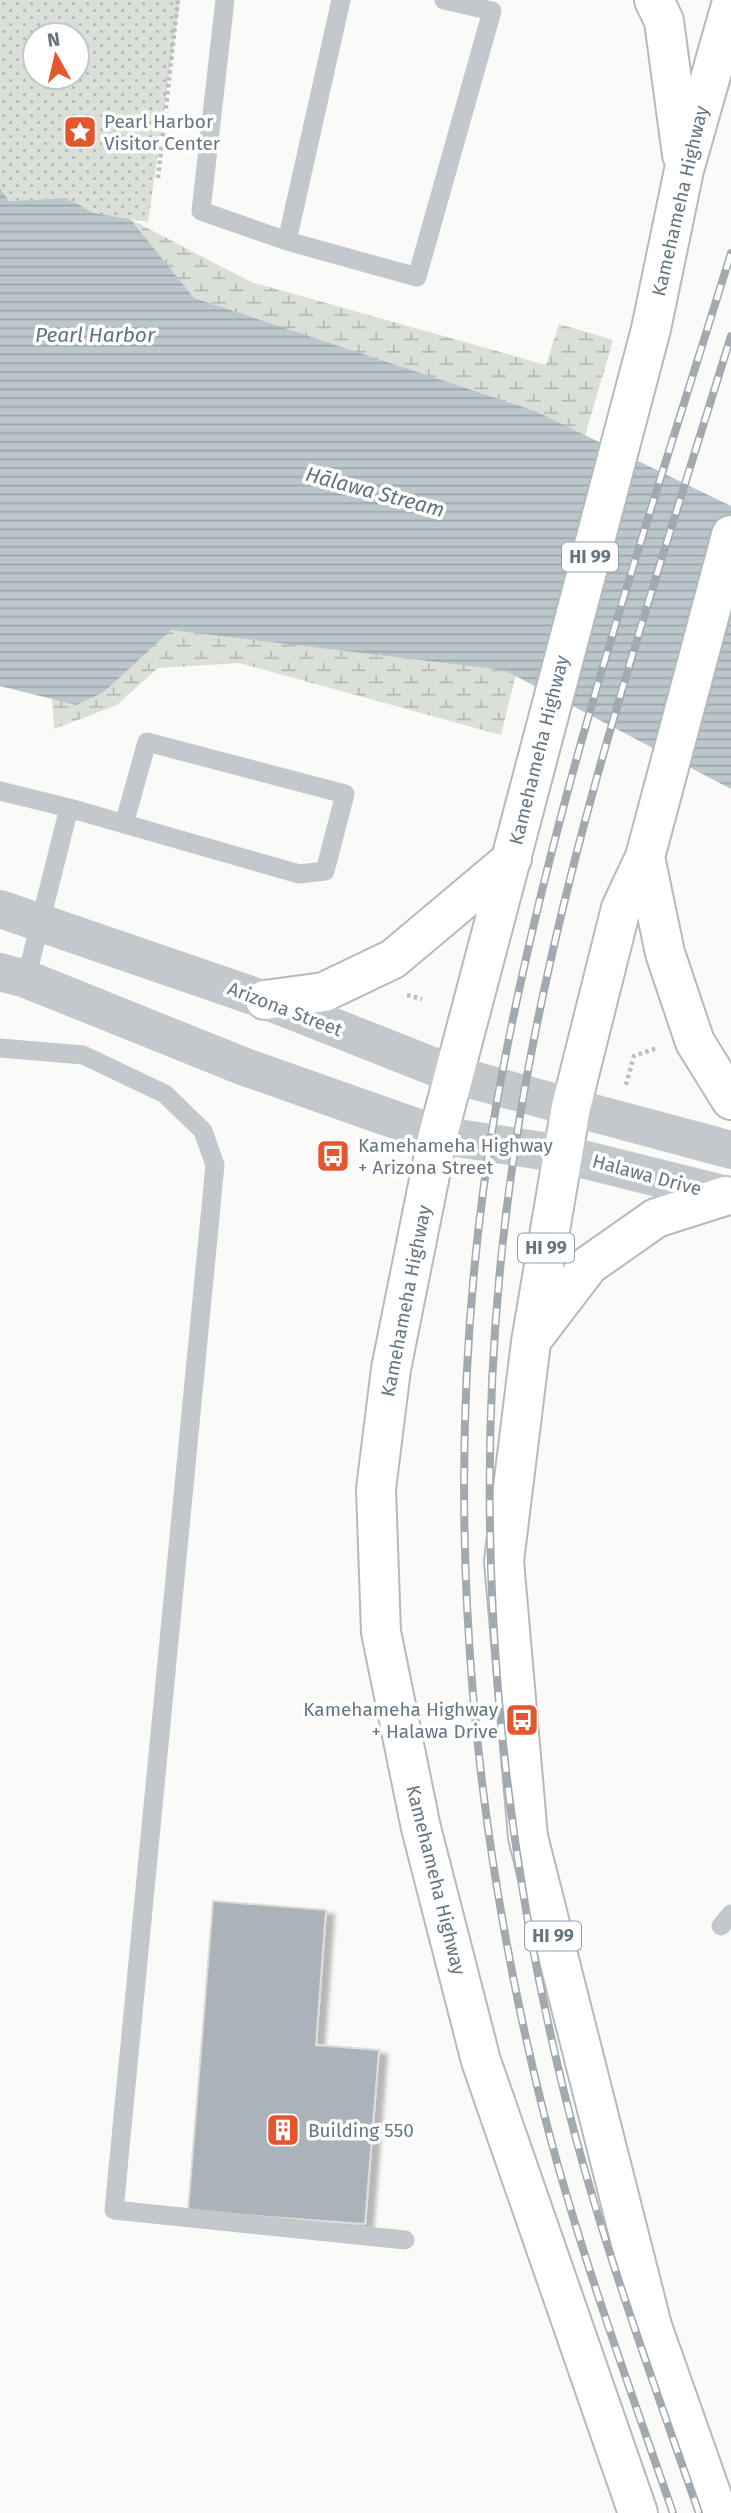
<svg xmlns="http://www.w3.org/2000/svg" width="731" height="2513" font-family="'Fira Sans',sans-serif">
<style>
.grass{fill:url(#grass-dots);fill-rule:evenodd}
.wetland{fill:url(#wetland-marsh)}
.water{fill:url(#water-rules)}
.building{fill:#aab3b9;stroke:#dcdcda;stroke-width:2;filter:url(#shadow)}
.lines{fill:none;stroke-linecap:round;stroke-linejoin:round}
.primary-casing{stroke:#b5babe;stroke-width:42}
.path{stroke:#bbbfc2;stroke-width:4.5;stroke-dasharray:3.5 3.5;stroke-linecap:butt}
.service{stroke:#c3c8cc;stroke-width:19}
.minor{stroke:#c3c8cc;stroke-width:38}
.tertiary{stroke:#c3c8cc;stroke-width:38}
.primary{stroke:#fff;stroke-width:38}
.rail-casing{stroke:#a2aab0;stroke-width:8}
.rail{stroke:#fff;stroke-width:5;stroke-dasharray:16;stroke-linecap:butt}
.labels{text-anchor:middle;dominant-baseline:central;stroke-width:7;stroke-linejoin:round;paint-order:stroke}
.shield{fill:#fff;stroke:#939fa8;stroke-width:2}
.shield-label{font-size:18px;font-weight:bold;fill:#657683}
.poi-label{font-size:19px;fill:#657683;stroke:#fff;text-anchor:start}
.street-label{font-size:19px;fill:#657683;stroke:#fff}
.water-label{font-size:21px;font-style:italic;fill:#60757c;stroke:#fff}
</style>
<defs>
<pattern id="grass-dots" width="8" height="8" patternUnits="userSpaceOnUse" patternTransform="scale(1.75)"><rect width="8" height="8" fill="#dadfd7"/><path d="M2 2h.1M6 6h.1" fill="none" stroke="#b4b9b4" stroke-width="1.8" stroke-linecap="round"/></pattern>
<pattern id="wetland-marsh" width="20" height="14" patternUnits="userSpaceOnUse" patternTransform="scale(1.75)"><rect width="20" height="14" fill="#dadfd7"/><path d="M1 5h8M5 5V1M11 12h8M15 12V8" fill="none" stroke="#b4b9b4"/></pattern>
<pattern id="water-rules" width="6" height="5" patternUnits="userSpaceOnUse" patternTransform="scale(1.75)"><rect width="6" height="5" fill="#bbc7cb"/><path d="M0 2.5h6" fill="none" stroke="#9ca6aa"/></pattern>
<filter id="shadow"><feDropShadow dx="8" dy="4.5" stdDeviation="2" flood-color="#0004"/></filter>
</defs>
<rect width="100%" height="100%" fill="#fafaf8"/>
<path class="grass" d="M0,0H180L148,222L94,213L66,198L9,201L0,188ZM35,35H77V77H35Z"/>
<path class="wetland" d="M130,219L251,282L546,365L559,324L613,340L567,497L81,267Z
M543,564L501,735L239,663L158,668L117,705L54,729L52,697L113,663L134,606Z"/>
<path class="water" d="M0,188L9,201L66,198L94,213L130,219L194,298L535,411L731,506V789L504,670L171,630L104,692L76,705L0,686Z"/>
<path class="building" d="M213,1901L326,1910L316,2045L379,2050L365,2224L188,2211Z"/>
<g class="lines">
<defs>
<path id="primary" d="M654,0L664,21L682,155
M645,857L665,953L695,1042L731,1100
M265,1000L324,992L393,959L512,859
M534,1337L589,1265L656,1218L725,1196
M638,2513L481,2061L421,1828L381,1632L376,1489L391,1369L438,1135L651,329L684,170L731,5
M718,2513L652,2326L528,1837L504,1561L531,1342L571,1107L621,908L645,857L731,535"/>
</defs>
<use href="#primary" class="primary-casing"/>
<path class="path" d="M158,178L178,0
M407,995L422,999
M626,1085L634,1056L657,1048"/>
<path class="service" d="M225,0L201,211L287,241L341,0
M287,241L417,277L492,11L444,0
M0,791L69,808L26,979
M69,808L299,874L325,871L345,794L147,742L124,824
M0,1048L83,1055L165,1094L203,1131L215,1165L114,2210L405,2240
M721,1926L731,1914"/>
<path class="minor" d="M571,1107L731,1150
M562,1154L731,1196"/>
<path class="tertiary" d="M0,909L265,1000L455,1075L571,1107
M0,972L26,979L245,1067L438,1135L562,1154"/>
<use href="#primary" class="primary"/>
<defs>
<path id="rail" d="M673,2513C626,2377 576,2242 541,2102C461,1780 439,1436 496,1107C547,816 644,535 731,253
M699,2513C651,2375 600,2238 565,2096C486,1777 466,1441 520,1116C564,850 652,593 731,336"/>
</defs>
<use href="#rail" class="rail-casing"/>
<use href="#rail" class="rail"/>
</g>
<defs>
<symbol id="sight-square" viewBox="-11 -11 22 22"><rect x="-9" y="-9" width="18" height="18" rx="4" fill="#e4572e" stroke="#fff"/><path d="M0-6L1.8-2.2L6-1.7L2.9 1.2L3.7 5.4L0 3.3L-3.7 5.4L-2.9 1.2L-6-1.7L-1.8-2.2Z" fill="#fff"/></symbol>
<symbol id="bus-square" viewBox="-11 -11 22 22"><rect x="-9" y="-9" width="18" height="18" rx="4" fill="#e4572e" stroke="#fff"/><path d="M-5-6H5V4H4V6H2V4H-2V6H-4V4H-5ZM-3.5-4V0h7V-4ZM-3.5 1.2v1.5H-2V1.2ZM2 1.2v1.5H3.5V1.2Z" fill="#fff"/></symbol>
<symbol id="building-square" viewBox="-11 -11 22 22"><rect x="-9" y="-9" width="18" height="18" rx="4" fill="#e4572e" stroke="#fff"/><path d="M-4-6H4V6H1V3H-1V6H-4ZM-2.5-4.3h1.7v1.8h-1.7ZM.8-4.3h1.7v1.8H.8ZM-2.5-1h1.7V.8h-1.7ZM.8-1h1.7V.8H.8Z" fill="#fff"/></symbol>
</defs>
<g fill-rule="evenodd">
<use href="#sight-square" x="61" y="113" width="38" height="38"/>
<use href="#bus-square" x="314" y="1137" width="38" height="38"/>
<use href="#bus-square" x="503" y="1701" width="38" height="38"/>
<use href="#building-square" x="264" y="2111" width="38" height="38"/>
</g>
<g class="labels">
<g class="shield">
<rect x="562" y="542.5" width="56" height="29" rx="5"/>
<rect x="518" y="1233.5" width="56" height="29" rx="5"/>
<rect x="525" y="1921.5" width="56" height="29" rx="5"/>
</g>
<g class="shield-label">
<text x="590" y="557">HI 99</text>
<text x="546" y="1248">HI 99</text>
<text x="553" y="1936">HI 99</text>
</g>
<g class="poi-label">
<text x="104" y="121">Pearl Harbor<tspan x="104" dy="22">Visitor Center</tspan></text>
<text x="358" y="1145">Kamehameha Highway<tspan x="358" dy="22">+ Arizona Street</tspan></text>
<text x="498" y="1709" text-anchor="end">Kamehameha Highway<tspan x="498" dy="22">+ Halawa Drive</tspan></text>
<text x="308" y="2130">Building 550</text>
</g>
<g class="street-label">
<text transform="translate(680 201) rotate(-77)">Kamehameha Highway</text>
<text transform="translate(539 750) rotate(-76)">Kamehameha Highway</text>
<text transform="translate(285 1009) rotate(21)">Arizona Street</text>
<text transform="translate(647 1175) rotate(15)">Halawa Drive</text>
<text transform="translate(406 1301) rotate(-79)">Kamehameha Highway</text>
<text transform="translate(436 1880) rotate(76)">Kamehameha Highway</text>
</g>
<g class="water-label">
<text x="95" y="335">Pearl Harbor</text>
<text transform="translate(375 492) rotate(15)">Hālawa Stream</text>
</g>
</g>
<g transform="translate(56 56) rotate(352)"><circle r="33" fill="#ffffff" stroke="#c1c8cd" stroke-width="2"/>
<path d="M0-5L12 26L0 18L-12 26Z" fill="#e4572e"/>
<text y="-10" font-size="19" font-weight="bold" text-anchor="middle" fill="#657683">N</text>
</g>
</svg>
